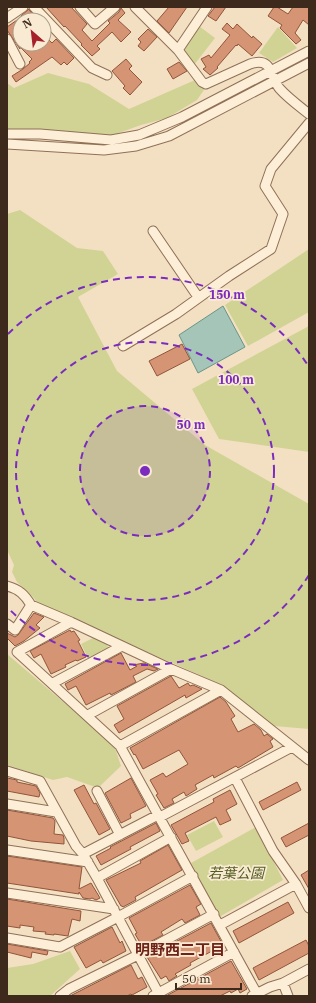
<svg xmlns="http://www.w3.org/2000/svg" width="316" height="1003" font-family="'IBM Plex Serif','Noto Sans JP',serif">
<style>
.green{fill:#d1d395}
.water{fill:#a5c5b9;stroke:#6a9587}
.building{fill:#d59474;stroke:#92553a}
.lines{fill:none;stroke-linecap:round;stroke-linejoin:round}
.minor-casing{stroke:#907057;stroke-width:11}
.minor{stroke:#fceed7;stroke-width:9}
.ring{fill:none;stroke:#7b2cbf;stroke-width:2;stroke-dasharray:7 5}
.labels{text-anchor:middle;dominant-baseline:central;stroke-width:3.5;stroke-linejoin:round;paint-order:stroke}
.park-label{font-size:14px;font-style:italic;fill:#535c21;stroke:#f9ebd3}
.neighbourhood-label{font-size:15px;font-weight:bold;fill:#6f2217;stroke:#f9ebd3}
.centre{fill:#7b2cbf;stroke:#f9ebd3;stroke-width:2}
.ring-label{font-size:12px;text-anchor:middle;font-weight:bold;fill:#7b2cbf;stroke:#f9ebd3;stroke-width:3.5;stroke-linejoin:round;paint-order:stroke}
</style>
<rect width="100%" height="100%" fill="#f3e0c2"/>
<path class="green" d="M199,26L215,38L194,65L183,49Z
M278,27L297,48L273,62L259,53Z
M48,73L89,84L129,109L195,80L206,87L197,100L167,118L141,125L105,138L7,135V83L14,88Z
M20,210L77,248L103,251L118,274L78,297L117,371L205,445L309,504V729L274,726L222,685L37,603L34,598L17,582L12,572L14,565L7,550V214Z
M309,249V312L248,346L225,305Z
M309,326V452L219,439L192,389Z
M93,638L107,645L110,650L89,660L81,644Z
M7,654L114,745L121,766L98,788L67,777L53,780L7,765Z
M214,821L223,837L196,851L187,835Z
M256,827L283,880L221,916H218L191,863Z
M70,951L80,969L50,996H7V968L33,964Z"/>
<path class="water" d="M223,306L245,347L198,373L179,335Z"/>
<path class="building" d="M46,7H71L87,24L82,30L92,41L110,23L108,21L119,12L121,8L125,13L118,20L131,32L121,42L112,32L97,46L100,49L92,56L81,45L82,44L65,26L64,27Z
M169,7H187L169,33L157,21Z
M215,7H226L216,21L208,16Z
M274,7H277L288,14L293,7H309V25L303,20L295,33L301,40L296,44L280,28L282,25L268,16Z
M29,9L30,11L38,20H23L21,16Z
M20,18V44H44V35L52,43L56,39L74,58L67,65L64,62L61,65L52,57L16,82L12,76L23,69L30,63L29,62L32,59L20,47V49L7,30V27Z
M227,23L233,29L237,24L252,38L253,36L262,44L252,56L238,44L237,46L236,45L217,67L218,68L210,75L203,69L206,67L201,59L209,55L211,58L230,35L222,29Z
M148,29L157,37L144,51L138,46L141,42L138,39Z
M126,59L132,66L129,69L142,82L130,95L123,88L125,86L112,71Z
M179,62L187,71L173,79L167,69Z
M182,344L190,359L157,376L149,361Z
M34,613L44,617L36,625L40,628L24,641L15,646L7,638V633L15,637L18,635Z
M70,630L71,632L74,631L80,640L78,641L86,657L77,661L76,660L65,665L66,667L51,674L41,654L34,658L30,651Z
M121,653L130,670L137,666L133,665L144,663L158,669L154,671L147,669L133,676L136,682L111,695L110,693L86,705L76,686L68,690L65,684Z
M171,676L179,688L188,683L190,686L193,685L202,689L186,698L185,695L119,733L114,725L124,719L117,706Z
M220,697L226,702L235,716L231,719L238,732L254,724L261,730L264,736L267,734L273,739L270,741L273,747L238,768L236,766L214,778L213,775L195,785L197,789L186,796L184,792L172,799L174,803L164,808L156,795L158,794L150,780L163,773L166,777L188,764L179,750L143,769L135,754L134,755L130,748Z
M7,778L17,780V782L36,786L40,793L39,797L7,791Z
M131,778L146,806L130,814L131,818L121,823L105,793Z
M297,782L301,790L263,810L259,802Z
M84,785L94,804L96,803L110,829L99,835L74,790Z
M230,790L237,804L226,810L231,820L220,825L216,817L185,833L189,841L182,844L171,825L214,802L213,799Z
M7,810L53,818L55,821L54,834L63,835L64,838V844L31,841L7,836Z
M156,823L160,831L130,847L131,849L101,865L96,856L111,848L110,847Z
M309,823V835L286,847L281,838Z
M168,845L182,870L135,897L136,900L123,907L122,906H121L106,880L141,863L140,861Z
M7,856L82,867L79,889L91,883L100,898L96,900L92,898L90,899L83,898L79,892V894L7,883Z
M309,870V889L301,875Z
M190,885L201,904L196,907L200,915L185,923L182,919L161,932L163,935L142,946L135,934L137,933L129,918Z
M7,899L81,911L80,921L72,919L68,936L54,934V935L45,934L46,932L33,931L34,927L20,925V928L7,926Z
M288,902L294,913L239,943L233,931Z
M211,923L223,945L190,963L191,965L175,974L177,976L169,981L166,976L161,979L147,957Z
M112,927L120,943L122,941L126,951L103,963L101,960L86,968L74,947Z
M306,940L309,946V953L259,980L253,968Z
M7,944L48,951L47,955L32,952L31,958L7,952Z
M231,961L247,989L240,993L238,989L231,993L230,991L220,996H166Z
M131,965L138,979L142,977L147,987L132,995L131,994L127,996H70Z"/>
<g class="lines">
<defs>
<path id="minor" d="M34,7L92,68L107,75
M80,7L95,24L115,7
M135,7L178,50
M207,7L178,50L202,82L206,84L250,64C274,56 270,79 280,89C288,98 299,106 309,114
M7,18L23,7
M7,39L20,64
M7,134H40L111,140L139,135L182,117L309,51
M7,144L104,150L136,146L169,136L309,63
M153,231L198,297
M123,346L176,314L229,276L271,249L283,214L265,186L271,169L309,123
M7,586C19,589 25,595 31,605
M7,624L15,630L31,605L71,622
M53,683L122,646
M88,715L171,669
M120,746L221,690
M7,771L40,781L76,846L83,854L97,878L160,996
M235,778L273,851L296,884L309,908
M97,791L120,835
M7,804L56,812
M7,850L88,862
M83,854L156,816L160,817L292,747
M97,878L171,837
M7,893L114,909
M220,925L296,884
M7,938L60,947L118,917L193,876
M283,983L288,996
M257,994L120,746L17,652L71,622L171,669L221,690L309,760
M60,996L69,989L138,955L214,914
M153,996L234,952
M252,996L270,987L283,983L309,969"/>
</defs>
<use href="#minor" class="minor-casing"/>
<use href="#minor" class="minor"/>
</g>
<circle cx="145" cy="471" r="65" fill="#7b2cbf" fill-opacity=".12"/>
<g class="ring">
<circle cx="145" cy="471" r="65"/>
<circle cx="145" cy="471" r="129"/>
<path d="M309 575A194 194 0 0 1 8 608M8 334A194 194 0 0 1 309 367"/>
</g>
<g class="labels">
<g class="park-label">
<text x="236" y="873">若葉公園</text>
</g>
<g class="neighbourhood-label">
<text x="180" y="949">明野西二丁目</text>
</g>
</g>
<circle cx="145" cy="471" r="6" class="centre"/>
<g class="ring-label">
<text x="227" y="299">150 m</text>
<text x="236" y="384">100 m</text>
<text x="191" y="429">50 m</text>
</g>
<rect width="316" height="1003" fill="none" stroke="#3e2a1d" stroke-width="16"/>
<g transform="translate(32 32) rotate(332)"><circle r="19" fill="#f9ebd3" stroke="#ae9e8a"/>
<path d="M0-3L7 15L0 10L-7 15Z" fill="#a6202c"/>
<text y="-6" font-size="11" font-weight="bold" text-anchor="middle" fill="#3e2a1d">N</text>
</g>
<path d="M176 983v6h65v-6" fill="none" stroke="#3e2a1d" stroke-width="2"/>
<text x="182" y="983" font-size="12" fill="#3e2a1d" stroke="#f9ebd3" stroke-width="3" paint-order="stroke">50 m</text>
</svg>
